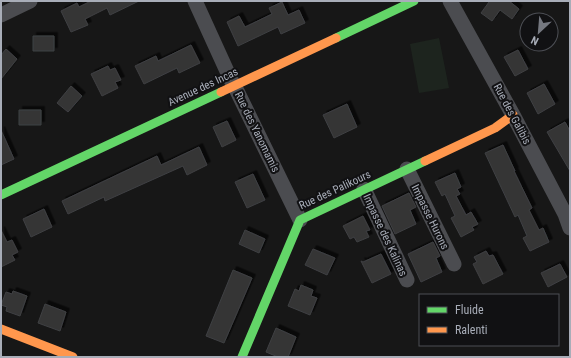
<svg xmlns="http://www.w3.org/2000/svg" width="571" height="358" font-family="'Roboto Condensed',sans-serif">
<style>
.green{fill:#1d241e}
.building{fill:#353536;stroke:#3f4043;filter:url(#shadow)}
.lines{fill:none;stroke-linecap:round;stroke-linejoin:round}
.street{stroke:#4b4c50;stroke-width:15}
.fast{stroke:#63d668;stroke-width:9}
.slow{stroke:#ff974d;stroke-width:9}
.labels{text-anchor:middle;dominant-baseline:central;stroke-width:4;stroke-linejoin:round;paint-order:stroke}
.street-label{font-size:11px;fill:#a8adb8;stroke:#111113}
</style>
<defs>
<filter id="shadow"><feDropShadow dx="3.5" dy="-3.5" stdDeviation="0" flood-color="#0009"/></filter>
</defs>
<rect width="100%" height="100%" fill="#171717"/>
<path class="green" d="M439,38L449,88L419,93L410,44Z"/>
<path class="building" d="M91,1H139L110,15L107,8L85,19L88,25L71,32L61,11L77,3L79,7Z
M489,1H509L519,9L512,19L500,10L492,21L481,13L489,2Z
M282,2L288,15L299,10L305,23L281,34L278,27L238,46L227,22L239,16L245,27L272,14L269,8Z
M33,36H54V51H33Z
M191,45L200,63L179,73L177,68L144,84L135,66L156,56L158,61Z
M6,49L17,59L1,79V55Z
M518,50L528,69L515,76L504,57Z
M108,66L110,70L115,68L121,80L115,82L118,88L102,96L91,74Z
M544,84L555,104L538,114L527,93Z
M71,86L82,96L68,112L57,103Z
M347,104L357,127L334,138L323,115Z
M19,110H41V125H19Z
M227,121L236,140L222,147L213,127Z
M565,122L570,131V171L547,132Z
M1,130L14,159L1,165Z
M503,145L515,171H514L532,208L529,210L539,230L543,228L549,242L530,251L523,238L527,236L518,215L515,217L485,153Z
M199,147L207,165L187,175L183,166L105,201L104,197L68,214L62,201L157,156L161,165Z
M455,173L461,187L457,189L460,194L456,196L466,215L471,212L478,224L472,227L474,230L461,237L451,218L455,216L445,194L442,196L435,182Z
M253,174L265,200L247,208L235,182Z
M409,193L416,207L410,210L416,224L395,234L382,206Z
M44,209L52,227L31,237L23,219Z
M363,216L370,230L366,231L369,237L357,242L354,237L350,239L343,226Z
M1,230L7,242L12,240L18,252L12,255L15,260L1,267Z
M245,230L265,239L259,253L239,244Z
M433,242L440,256L436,258L442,272L421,282L408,254Z
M313,249L335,258L327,275L305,265Z
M486,251L489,256L493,255L503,274L483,284L473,264L477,262L474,257Z
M381,254L391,274L372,283L361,261L363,262Z
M560,264L567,277L548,287L541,273Z
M233,270L252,278L224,343L206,336Z
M301,285L313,290L311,296L317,298L310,315L288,306L295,289L299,291Z
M13,291L27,296L20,316L6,311L7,307L1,305L6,292L12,294Z
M45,304L66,312L60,331L38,323Z
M276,328L296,337L288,357H278L266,352Z"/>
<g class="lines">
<path class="street" d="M195,1L231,80L237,91L300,220
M450,1L513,115L565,214L570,228
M1,15L30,1
M407,169L454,264
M364,189L407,280"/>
<path class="fast" d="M336,38L414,1
M1,195L221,92
M242,357L300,220L425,161"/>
<path class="slow" d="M221,92L336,38
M425,161L495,128L513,115
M1,329L73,357"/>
</g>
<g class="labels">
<g class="street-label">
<text transform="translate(203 87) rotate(-25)">Avenue des Incas</text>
<text transform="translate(512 114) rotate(62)">Rue des Galibis</text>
<text transform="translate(257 132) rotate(64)">Rue des Yanomamis</text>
<text transform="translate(335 190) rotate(-25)">Rue des Palikours</text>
<text transform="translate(430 217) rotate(64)">Impasse Hurons</text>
<text transform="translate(385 235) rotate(65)">Impasse des Kalinas</text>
</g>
</g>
<rect width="571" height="358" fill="none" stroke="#a8adb8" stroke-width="4"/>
<rect x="419" y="294" width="140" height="52" fill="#111113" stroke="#4d4f55"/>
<rect x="427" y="307" width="20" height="6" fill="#63d668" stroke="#4d4f55"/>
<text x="455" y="314" font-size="12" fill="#a8adb8">Fluide</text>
<rect x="427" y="327" width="20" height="6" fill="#ff974d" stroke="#4d4f55"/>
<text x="455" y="334" font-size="12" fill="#a8adb8">Ralenti</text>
<g transform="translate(539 32) rotate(206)"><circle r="19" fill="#111113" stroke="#4d4f55"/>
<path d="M0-3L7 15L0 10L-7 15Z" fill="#757880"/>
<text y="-6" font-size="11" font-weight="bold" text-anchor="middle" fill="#a8adb8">N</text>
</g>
</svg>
